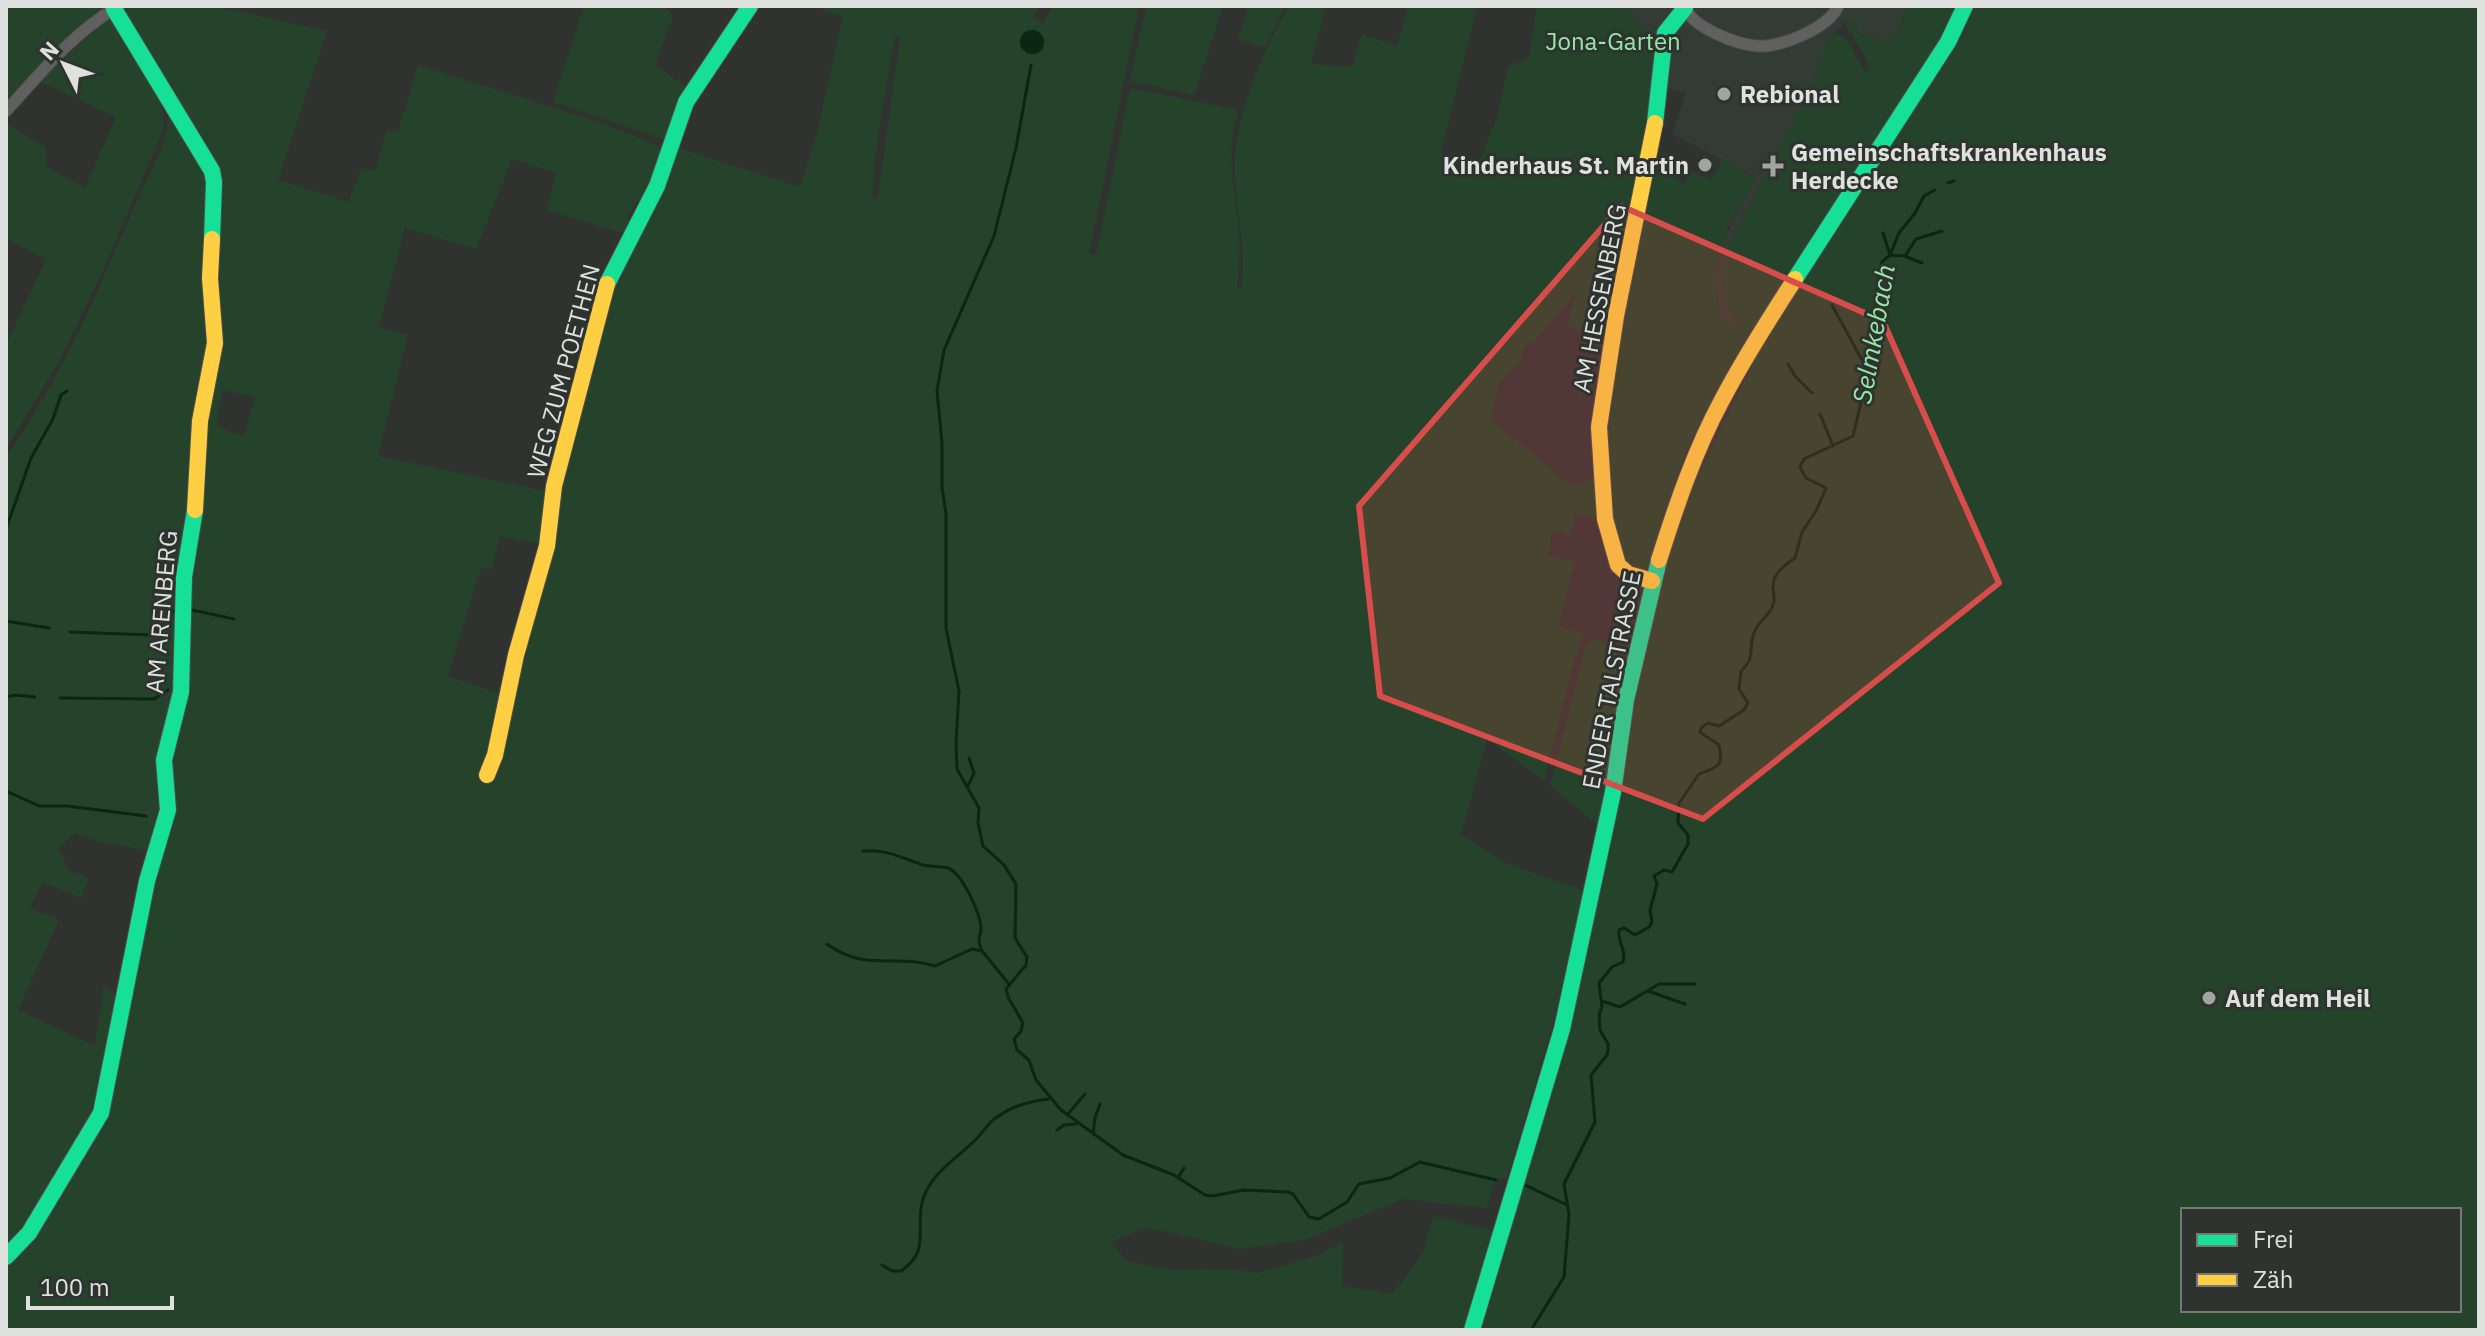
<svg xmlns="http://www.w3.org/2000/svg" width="2485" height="1336" font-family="'IBM Plex Sans',sans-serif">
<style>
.built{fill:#333c34}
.green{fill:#24432a;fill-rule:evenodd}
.water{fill:#092711}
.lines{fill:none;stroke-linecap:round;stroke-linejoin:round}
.stream{stroke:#092711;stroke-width:3}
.street-casing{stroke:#4c4e4c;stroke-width:13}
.fast-casing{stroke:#4c4e4c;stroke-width:18}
.slow-casing{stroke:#4c4e4c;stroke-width:18}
.street{stroke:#5f605f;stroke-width:11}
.fast{stroke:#16e098;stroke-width:16}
.slow{stroke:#ffcf43;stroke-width:16}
.marked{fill:#d84d4c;fill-opacity:0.2;stroke:#d84d4c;stroke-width:6;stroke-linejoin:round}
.poi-dot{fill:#a1a4a1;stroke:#2f332f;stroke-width:3}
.labels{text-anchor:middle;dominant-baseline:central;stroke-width:6;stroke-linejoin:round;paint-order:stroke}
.park-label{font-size:24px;fill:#93e9a2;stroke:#2f332f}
.poi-label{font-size:24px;font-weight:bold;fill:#dee1de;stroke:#2f332f;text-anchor:start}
.street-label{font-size:24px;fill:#dee1de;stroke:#2f332f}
.water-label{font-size:26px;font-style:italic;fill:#94eaa3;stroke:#2f332f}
</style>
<rect width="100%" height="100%" fill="#303230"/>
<path class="built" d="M1590,6H1908L1895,39L1885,43L1855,31L1847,20L1829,38L1739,322L1734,328L1719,314L1716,266L1720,247L1754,176L1672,134L1686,93L1664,88L1649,81Z"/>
<path class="green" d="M6,6H106L108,7L6,108Z
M124,6H214L327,31L278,180L348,202L362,168L375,171L387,130L398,132L418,65L597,121L666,149L644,205L637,201L626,219L633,224L626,234L546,210L557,173L512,159L476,249L405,228L379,327L408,335L378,456L550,492L546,545L500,536L491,570L481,567L448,676L503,695L484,773L490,776L496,764L520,656L545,572L560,476L607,287L659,187L672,146L800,187L817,133L843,17L813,6H1040L1033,17L1042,23L1052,9L1049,6H1139L1089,254L1096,255L1130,88L1238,110C1224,159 1237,196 1240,245C1240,259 1238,274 1237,288L1241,290C1247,252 1237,218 1235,180C1231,127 1261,51 1289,6H1326L1311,64L1352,67L1362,34L1397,46L1408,6H1477L1441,153L1478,163L1497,118L1508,66L1529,58L1537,6H1627L1631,13L1629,15C1657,34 1656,50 1649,80L1658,83L1651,146L1611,338L1567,327L1576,292L1533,344L1526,342L1521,360L1498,386L1491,420L1574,487L1599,474L1602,520L1575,514L1571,535L1552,530L1548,555L1575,562L1558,626L1584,634L1573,665L1544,781L1487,739L1461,835L1508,864L1585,891L1552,1026L1507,1179L1496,1178L1487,1208L1403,1199L1304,1240L1239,1249L1146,1227L1111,1242L1127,1261L1170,1270L1229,1269L1257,1273L1319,1255L1343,1242L1342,1286L1393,1294L1423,1253L1433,1216L1493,1231L1465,1330H6V457C60,381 97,293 134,208C148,176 171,140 168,105L210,173L212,182L208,279L212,342L204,375L197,420L205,423L209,376L217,344L212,279L216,182L214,172L121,12ZM1033,29L1038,32L1046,44L1043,52L1037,54L1020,48L1022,34ZM895,35L900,37L878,197L874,199L872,196L877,143ZM222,390L255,397L244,437L217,426ZM75,833L96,841L150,851L141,886L147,893L137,944L121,1001L104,984L95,1046L18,1010L59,920L30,908L42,882L81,898L88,881L85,876L69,870L58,848Z
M584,6H665L673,17L655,65L689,89L668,141L553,102Z
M1146,6H1223L1194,95L1130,81Z
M1249,6H1285L1264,48L1238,39Z
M1908,6H1956L1941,39L1714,399L1686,451L1646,574L1629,573L1607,518L1602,425L1653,155L1683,185L1692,171L1712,180L1722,159L1755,177C1725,232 1712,249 1719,313L1734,328L1738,322L1723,297L1722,282L1727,250L1809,90L1829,38L1835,34L1844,36L1865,71L1869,70L1868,62L1846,25L1847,20L1858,25L1856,32L1885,43L1888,36L1895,38Z
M1972,6H2479V1330H1479L1570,1029L1605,867L1657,584L1681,511L1759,351ZM2183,1210H2459V1310H2183Z
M108,18L112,20L161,99L164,128L109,257L60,360L6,449V338L9,339L46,259L6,239V124L46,147L47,167L85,188L116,117L39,81Z
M1596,639L1617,646L1616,672L1623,699L1601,827L1550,786L1586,646Z"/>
<path class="water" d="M1020 42a12 12 0 1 1 24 0a12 12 0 1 1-24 0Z"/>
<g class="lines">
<path class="stream" d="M1031,65L1016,148L994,236L944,350L937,391L942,443V487L946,514V628L959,691L956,743L957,769L979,808L978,823L983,846L1004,865L1016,884L1015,938L1027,957L1026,965L1006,989L1008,997L1023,1023L1021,1031L1014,1039L1017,1050L1029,1060L1036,1080L1061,1110L1123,1155L1174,1175L1205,1195L1213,1196L1244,1190L1288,1192L1293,1194L1309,1217L1319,1219L1347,1202L1359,1184L1390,1178L1420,1162L1496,1180
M1948,183L1954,181
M1883,233L1890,255L1905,256L1916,239L1942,231
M1907,257L1922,263
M1832,305L1863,362L1870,364
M1788,364L1795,376L1812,393
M1820,414L1833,446
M6,529L31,458L53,419L61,395L67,391
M192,610L234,619
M6,621L49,628
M70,632L151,635L165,612L177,611
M6,697L16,695L35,697
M60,698L154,699L168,690
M968,786L974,773L969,758
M6,791L39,806H67L146,816
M863,851C886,849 902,858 923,865C931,867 940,866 948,868C962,873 980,913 981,927C981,939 976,936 982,951
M827,944C867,973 894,953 935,966L972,949L982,951L1009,984
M1648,991L1685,1004
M1602,1001L1620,1007L1659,984H1695
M1067,1115L1085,1094
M1057,1130L1064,1125L1076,1124
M1093,1134L1095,1118L1100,1104
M1178,1178L1184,1168
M1525,1185L1565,1204
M882,1265L892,1271H901C932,1250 914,1228 923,1199C933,1169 962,1156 980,1135C986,1128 989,1122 997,1117C1012,1106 1031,1101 1049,1099
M1531,1330L1564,1277L1569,1215L1564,1184L1595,1122L1591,1075L1607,1055L1608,1051V1044L1600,1030L1599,1015L1602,1007L1599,983L1612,967L1623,962C1627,950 1617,942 1619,930L1624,928L1635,935L1649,927L1652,922L1650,910L1657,884L1654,876L1664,870L1672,872L1688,844V835L1678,823L1679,803L1699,774C1717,766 1724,769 1719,745L1700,732L1702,727L1708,723L1719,726L1744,710L1748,703L1739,689L1741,671C1757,657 1747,647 1755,631C1759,621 1770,615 1773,605C1776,598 1773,594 1773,587C1773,573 1785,565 1795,558L1802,532L1816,511L1826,488L1806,478L1800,467L1804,459L1853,436L1870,364L1877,345L1880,313L1875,302L1882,262L1890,255L1899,233L1915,213L1924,196L1935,190"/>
<defs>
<path id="street" d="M1685,6C1690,27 1738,45 1758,46C1781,48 1830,27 1838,6
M6,111C39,75 72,34 114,9"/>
<path id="fast" d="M116,6L114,9L212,171L214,182L212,239
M1655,123L1665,33L1685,8
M1795,279L1948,42L1965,6
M607,284L657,186L686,102L750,6
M6,1257L29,1233L101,1113L147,881L168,810L164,760L181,692L184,577L195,510
M1472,1330L1562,1029L1613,792L1626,700L1659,560"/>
<path id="slow" d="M195,510L200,421L215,343L210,278L212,239
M1659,560C1676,506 1695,450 1722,400C1744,358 1769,319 1795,279
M1652,581L1628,574L1618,565L1605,519L1599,427L1616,316L1655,123
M487,775L495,755L516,655L547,546L554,486L607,284"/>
</defs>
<use href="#street" class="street-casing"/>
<use href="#fast" class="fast-casing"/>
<use href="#slow" class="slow-casing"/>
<use href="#street" class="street"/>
<use href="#fast" class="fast"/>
<use href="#slow" class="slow"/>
</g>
<path class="marked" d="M1621,206L1883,321L1999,583L1703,819L1380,696L1359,506Z"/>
<g class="poi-dot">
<circle cx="1724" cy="94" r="8"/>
<circle cx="1705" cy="165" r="8"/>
<path d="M1769 154h8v8h8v8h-8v8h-8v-8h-8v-8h8z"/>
<circle cx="2209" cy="998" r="8"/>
</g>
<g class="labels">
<g class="park-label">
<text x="1613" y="41">Jona-Garten</text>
</g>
<g class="poi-label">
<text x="1740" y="94">Rebional</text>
<text x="1791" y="152">Gemeinschaftskrankenhaus<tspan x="1791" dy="28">Herdecke</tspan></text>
<text x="1689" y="165" text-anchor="end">Kinderhaus St. Martin</text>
<text x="2225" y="998">Auf dem Heil</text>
</g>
<g class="street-label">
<text transform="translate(1599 298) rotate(-79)">AM HESSENBERG</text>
<text transform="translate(563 371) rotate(-75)">WEG ZUM POETHEN</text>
<text transform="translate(161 612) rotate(-85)">AM ARENBERG</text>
<text transform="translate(1611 680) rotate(-79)">ENDER TALSTRASSE</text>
</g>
<g class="water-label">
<text transform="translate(1873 334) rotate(-80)">Selmkebach</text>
</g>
</g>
<rect width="2485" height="1336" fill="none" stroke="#dee1de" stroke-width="16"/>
<rect x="2181" y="1208" width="280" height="104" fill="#2f332f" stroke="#757975" stroke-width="2"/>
<rect x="2197" y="1234" width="40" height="12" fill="#16e098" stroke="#757975" stroke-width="2"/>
<text x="2253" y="1248" font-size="24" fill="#dee1de">Frei</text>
<rect x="2197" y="1274" width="40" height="12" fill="#ffcf43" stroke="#757975" stroke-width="2"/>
<text x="2253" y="1288" font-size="24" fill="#dee1de">Zäh</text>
<g transform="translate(64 64) rotate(312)" stroke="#2f332f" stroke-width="6" paint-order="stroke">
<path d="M0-6L14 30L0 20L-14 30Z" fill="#dee1de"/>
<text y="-12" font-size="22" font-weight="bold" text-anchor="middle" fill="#dee1de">N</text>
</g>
<path d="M28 1296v12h144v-12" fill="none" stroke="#dee1de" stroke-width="4"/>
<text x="40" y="1296" font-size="24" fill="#dee1de" stroke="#2f332f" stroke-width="6" paint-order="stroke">100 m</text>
</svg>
